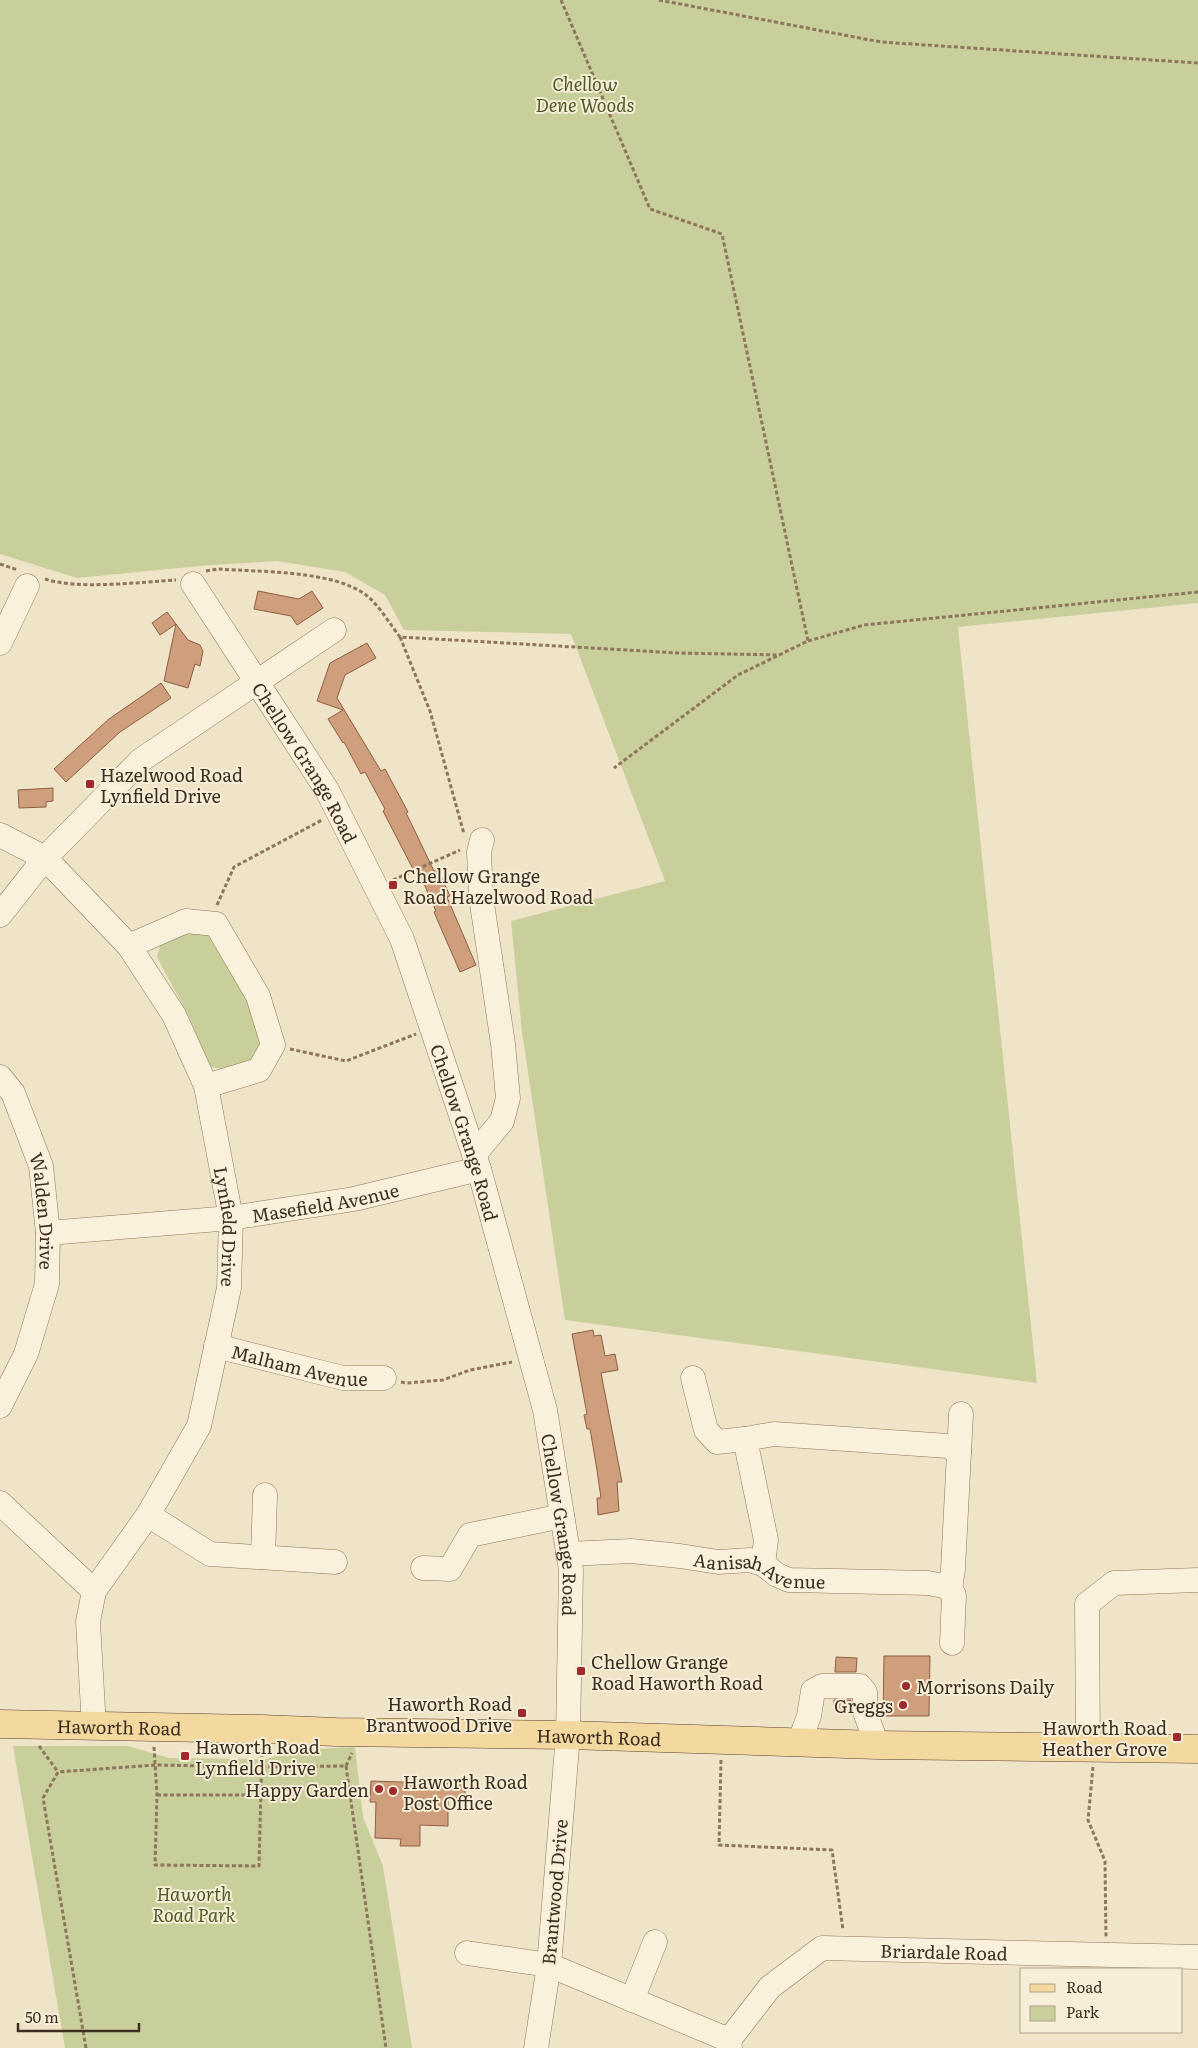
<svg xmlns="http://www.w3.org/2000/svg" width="1198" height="2048" font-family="Literata,serif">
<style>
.green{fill:#c9cf9b}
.building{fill:#cf9f7d;stroke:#8d5f41}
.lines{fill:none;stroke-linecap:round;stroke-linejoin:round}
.minor-casing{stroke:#8d765c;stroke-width:25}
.major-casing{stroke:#5b4430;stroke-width:29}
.path{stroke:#8d765c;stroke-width:3;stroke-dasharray:4 2.5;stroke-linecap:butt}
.minor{stroke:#faf1dc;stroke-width:24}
.major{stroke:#f3d9a0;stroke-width:28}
.poi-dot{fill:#9e2a2b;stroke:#f7eed8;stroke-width:2}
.labels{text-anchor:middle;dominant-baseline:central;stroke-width:4;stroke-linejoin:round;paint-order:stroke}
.park-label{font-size:18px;font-style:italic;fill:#4d5a26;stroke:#f7eed8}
.street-label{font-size:18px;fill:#3d2e20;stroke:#f7eed8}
.poi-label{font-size:18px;fill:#3d2e20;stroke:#f7eed8;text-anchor:start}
</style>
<rect width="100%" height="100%" fill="#f0e4c8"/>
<path class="green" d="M0,0H1198V603L958,627L1037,1383L565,1320L522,1032L511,921L665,881L571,634L404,630L385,595L345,572L277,561L199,566L77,578L0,554Z
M189,927L211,931L250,999L264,1043L252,1064L231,1070L210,1067L189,1017L157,957L162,939Z
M13,1746H128L169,1758L266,1759L297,1750L355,1747L363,1817L383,1866L412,2048H65Z"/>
<path class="building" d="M258,591L299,599L312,591L323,608L297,625L291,616L254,609Z
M167,612L188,640L200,645L203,651L200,666L195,664L188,688L164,681L176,624L160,635L152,623Z
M367,643L376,658L345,675L337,698L381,771L385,769L408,812L406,813L412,825L434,871L438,869L444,883L450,896L447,897L476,965L460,972L434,912L436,911L417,868L413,869L383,811L385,809L365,772L361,774L344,742L343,743L328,719L343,710L317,701L330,663Z
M161,683L171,698L120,732L66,782L54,769L109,719Z
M53,788V801L46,802V807L19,808L18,790Z
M593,1330L594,1336L601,1335L605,1356L615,1354L618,1370L601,1373L622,1482H617L619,1511L598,1515L597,1498H601L597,1470L590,1429H587L584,1415L587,1414L572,1334Z
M884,1656H930L929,1716H883Z
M836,1657L857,1658L856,1672H835Z
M834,1700H851V1711L834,1710Z
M371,1781L465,1784V1799H448V1826L420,1825V1846H400L401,1839L375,1838L376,1802H370Z"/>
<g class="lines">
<defs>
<g id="minor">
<path id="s1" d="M193,584L327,790L402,939L479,1169L545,1410L571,1570L568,1735L549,1965L536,2048"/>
<path d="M0,643L27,586"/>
<path id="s2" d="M0,835L45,858L129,946L174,1015L206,1086L231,1218L229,1288L199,1426L148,1515L94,1591L88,1622L94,1727"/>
<path d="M0,915L45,858L141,760L334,630"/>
<path d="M129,946L186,921L216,924L258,996L273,1045L259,1070L206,1086"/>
<path id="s3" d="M0,1077L13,1093L41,1166L48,1233L47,1284L26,1354L0,1406"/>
<path d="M474,1155L502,1121L508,1098L503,1044L481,897L479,852L482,840"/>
<path id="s4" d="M48,1233L231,1218L354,1199L479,1169"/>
<path id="s5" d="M216,1346L343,1378H384"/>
<path d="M693,1378L706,1430L717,1442L745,1439"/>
<path d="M0,1503L94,1591"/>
<path d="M148,1515L210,1554L335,1562"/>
<path id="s6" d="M568,1554L631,1551L680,1556L718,1562L750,1560L763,1564L777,1575L789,1580L928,1583L944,1586L950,1590L953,1569L961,1414"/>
<path d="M263,1557L265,1495"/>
<path d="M763,1564L766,1540L745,1439L774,1434L948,1446L959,1452"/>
<path d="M423,1568L450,1569L470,1535L562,1516"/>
<path d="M950,1590L954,1595L952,1643"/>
<path d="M799,1743L809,1716L813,1691L822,1686H860L865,1692V1712L877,1745"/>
<path d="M1088,1748L1087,1604L1114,1583L1198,1580"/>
<path d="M467,1953L549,1965L729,2040L730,2048"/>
<path d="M632,2000L655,1942"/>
<path id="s7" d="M729,2040L770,1987L822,1948L1198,1957"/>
</g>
<g id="major">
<path id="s8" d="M0,1724L262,1729L336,1732L568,1735L877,1745L1198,1749"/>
</g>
</defs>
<use href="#minor" class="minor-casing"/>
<use href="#major" class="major-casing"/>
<path class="path" d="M561,0L650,209L722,234L808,641L738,675L614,768
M659,0L881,42L1198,63
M0,564L18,570
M206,571L218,569C259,572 333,570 366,595C378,604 390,624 400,637L679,653L780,655
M45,579C78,590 140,582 176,580
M400,637L430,711L464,834
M808,641L864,625L1198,592
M393,880L460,850
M217,905L234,867L322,820
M290,1049L346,1061L416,1034
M401,1382L407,1383L443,1380L470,1370L512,1362
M39,1746L58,1772
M154,1747L157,1795L155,1865L259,1866L262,1749
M721,1760L719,1845L832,1850L843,1930
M346,1766L352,1753
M1093,1767L1088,1820L1105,1861L1106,1937
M157,1795H261
M86,2048L43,1798L58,1772L155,1765L261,1767L346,1766L386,2048"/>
<use href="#minor" class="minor"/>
<use href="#major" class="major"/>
</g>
<g class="poi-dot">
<rect x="85" y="779" width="10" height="10" rx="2.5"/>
<rect x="388" y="880" width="10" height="10" rx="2.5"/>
<rect x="576" y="1666" width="10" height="10" rx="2.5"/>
<circle cx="906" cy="1686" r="5"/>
<circle cx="903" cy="1705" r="5"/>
<rect x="517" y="1708" width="10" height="10" rx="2.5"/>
<rect x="1172" y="1732" width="10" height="10" rx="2.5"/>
<rect x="180" y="1751" width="10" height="10" rx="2.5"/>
<circle cx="379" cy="1789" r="5"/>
<circle cx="393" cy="1791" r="5"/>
</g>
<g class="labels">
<g class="park-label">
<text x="585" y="83">Chellow<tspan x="585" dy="21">Dene Woods</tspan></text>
<text x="194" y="1893">Haworth<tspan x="194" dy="21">Road Park</tspan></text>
</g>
<g class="street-label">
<text stroke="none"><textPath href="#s1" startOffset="211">Chellow Grange Road</textPath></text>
<text stroke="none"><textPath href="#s1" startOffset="616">Chellow Grange Road</textPath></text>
<text stroke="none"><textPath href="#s4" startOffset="279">Masefield Avenue</textPath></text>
<text stroke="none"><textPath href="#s3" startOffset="144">Walden Drive</textPath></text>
<text stroke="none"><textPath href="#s2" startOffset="475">Lynfield Drive</textPath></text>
<text stroke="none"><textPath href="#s5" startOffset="86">Malham Avenue</textPath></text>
<text stroke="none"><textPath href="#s1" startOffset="1021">Chellow Grange Road</textPath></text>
<text stroke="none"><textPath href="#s6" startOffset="195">Aanisah Avenue</textPath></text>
<text stroke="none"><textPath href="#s8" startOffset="119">Haworth Road</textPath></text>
<text stroke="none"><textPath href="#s8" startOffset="599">Haworth Road</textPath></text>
<text transform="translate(554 1892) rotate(-85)">Brantwood Drive</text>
<text stroke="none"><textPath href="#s7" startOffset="254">Briardale Road</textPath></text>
</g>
<g class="poi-label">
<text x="100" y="774">Hazelwood Road<tspan x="100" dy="21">Lynfield Drive</tspan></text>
<text x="403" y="875">Chellow Grange<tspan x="403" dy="21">Road Hazelwood Road</tspan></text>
<text x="591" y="1661">Chellow Grange<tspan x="591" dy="21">Road Haworth Road</tspan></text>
<text x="916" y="1686">Morrisons Daily</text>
<text x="512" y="1703" text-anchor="end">Haworth Road<tspan x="512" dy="21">Brantwood Drive</tspan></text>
<text x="893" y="1705" text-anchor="end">Greggs</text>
<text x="1167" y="1727" text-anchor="end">Haworth Road<tspan x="1167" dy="21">Heather Grove</tspan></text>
<text x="195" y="1746">Haworth Road<tspan x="195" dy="21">Lynfield Drive</tspan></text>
<text x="403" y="1781">Haworth Road<tspan x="403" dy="21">Post Office</tspan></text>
<text x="369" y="1789" text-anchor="end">Happy Garden</text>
</g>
</g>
<rect x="1020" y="1968" width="162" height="65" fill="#f7eed8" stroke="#ada18e"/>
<rect x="1030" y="1984" width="25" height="8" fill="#f3d9a0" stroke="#ada18e"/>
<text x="1066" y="1993" font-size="15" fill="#3d2e20">Road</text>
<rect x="1030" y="2006" width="25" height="15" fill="#c9cf9b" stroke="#ada18e"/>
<text x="1066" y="2018" font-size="15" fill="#3d2e20">Park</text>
<path d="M18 2023v8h121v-8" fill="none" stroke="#3d2e20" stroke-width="2.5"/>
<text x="25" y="2023" font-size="15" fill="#3d2e20" stroke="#f7eed8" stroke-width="4" paint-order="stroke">50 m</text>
</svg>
